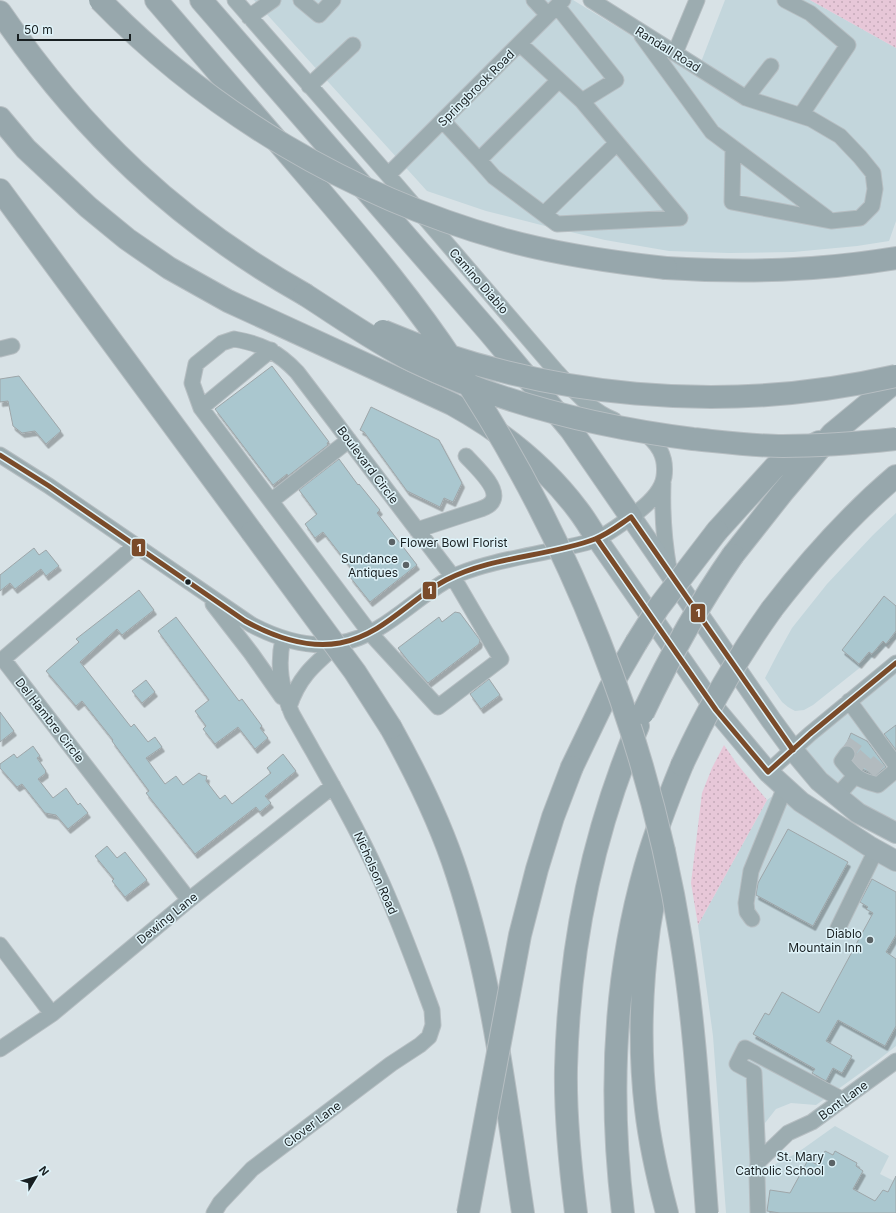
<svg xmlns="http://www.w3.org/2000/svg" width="896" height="1213" font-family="Inter,sans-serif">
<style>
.built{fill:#c3d6dc}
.grass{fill:url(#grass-dots)}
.building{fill:#aac7cf;stroke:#9ea6a9;filter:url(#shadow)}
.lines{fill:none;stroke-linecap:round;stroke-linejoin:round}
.minor-tunnel{stroke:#b2bbbf;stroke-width:15;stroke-dasharray:15 8;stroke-linecap:butt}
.minor-casing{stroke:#b6bec2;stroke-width:17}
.major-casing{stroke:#b6bec2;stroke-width:22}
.highway-casing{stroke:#b6bec2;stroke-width:24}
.minor{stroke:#9cacb0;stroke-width:15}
.major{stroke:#9cacb1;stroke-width:20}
.highway{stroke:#97a7ac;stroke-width:22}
.highway-bridge-casing{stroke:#b6bec2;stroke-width:24;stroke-linecap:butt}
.highway-bridge{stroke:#97a7ac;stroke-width:22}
.bus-1-casing{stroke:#dff3f9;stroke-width:8}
.bus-1{stroke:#7a4b2a;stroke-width:5}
.poi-dot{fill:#5b6366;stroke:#dff3f9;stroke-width:1.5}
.bus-dot{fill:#181f21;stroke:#dff3f9;stroke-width:1.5}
.labels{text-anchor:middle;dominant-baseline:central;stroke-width:3;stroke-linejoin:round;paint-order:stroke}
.street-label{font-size:12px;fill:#181f21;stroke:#dff3f9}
.poi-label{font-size:12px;fill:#181f21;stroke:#dff3f9;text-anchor:end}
.line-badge{stroke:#dff3f9;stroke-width:1.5}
.badge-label{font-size:11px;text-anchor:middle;font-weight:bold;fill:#fff}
</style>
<defs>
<pattern id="grass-dots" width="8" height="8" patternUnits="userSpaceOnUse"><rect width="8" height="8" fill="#e7c7d8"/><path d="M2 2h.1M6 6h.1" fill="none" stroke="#c5aab9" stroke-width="1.8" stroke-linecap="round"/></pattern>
<filter id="shadow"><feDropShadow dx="2.5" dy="4.5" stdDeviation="0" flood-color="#0004"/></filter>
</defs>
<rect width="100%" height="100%" fill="#d8e2e6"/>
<path class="built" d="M254,0H573L696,75L725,0H810L896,48V221L889,241L857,246L793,252L729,253L669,251L605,240L545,226L486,211L427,191Z
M896,513V639L813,705L804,710L795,711L788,707L782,702L765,678L778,653L792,628L827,584L873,535Z
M896,668V833L793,750Z
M785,787L896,861V1046L877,1061L816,1105L791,1103L776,1109L765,1123L766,1169L797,1153L835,1126L889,1156L880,1174L896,1182V1213H726L713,1036L698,925L767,800Z"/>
<path class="grass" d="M810,0H896V48Z
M724,745L737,764L767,800L698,925L691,883L702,793L712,768Z"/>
<path class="building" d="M272,366L329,442L327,443L328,445L288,476L287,474L273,485L215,409Z
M19,376L61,431L46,444L35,431L22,433L13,426L8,401L0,402V379Z
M371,407L439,440L462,483L453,502L444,498L440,507L407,491L364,432L360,430Z
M339,459L358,485L359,484L380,510L377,513L417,565L370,602L350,577L355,573L323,532L315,538L305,524L317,514L299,490Z
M34,548L39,555L46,550L59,566L46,576L41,569L15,589L10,583L0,591V575Z
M139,590L154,610L122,635L117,629L80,662L131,727L134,724L148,742L155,737L162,747L146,758L165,784L176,776L183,785L199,773L202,775L207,776L206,781L220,799L225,795L232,804L271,773L267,768L283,754L296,771L265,796L271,803L260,812L256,807L195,854L146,793L149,791L112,741L113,740L82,701L76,706L46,671L79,642L76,639Z
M884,596L896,606V631L886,644L883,641L872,654L869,652L859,664L842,650Z
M455,612L460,613L477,636L480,640L479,644L428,683L409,662L398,648L439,617L442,622Z
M176,617L239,701L242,699L262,726L260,728L268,738L255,749L238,727L215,744L203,729L206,726L195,711L209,700L158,631Z
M489,679L500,695L481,709L470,694Z
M146,680L155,692L142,703L132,691Z
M0,712L14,731L0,742Z
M896,725V750L884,734Z
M851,733L867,741L886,767L876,775L860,768L855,763L857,759L855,758L856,754L855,750L852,746L846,745Z
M33,746L40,756L37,758L46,771L45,772L46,773L38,779L53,798L66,788L78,805L80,803L88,813L68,829L56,815L45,813L22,784L17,787L0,768V764L14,754L17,758Z
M788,829L848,862L813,926L756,895L758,883Z
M107,846L117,858L125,852L147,880L125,897L112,881L114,879L95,856Z
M872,879L896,892V935L886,952L896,959V1026L885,1046L838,1020L826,1041L852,1056L842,1073L833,1068L826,1081L812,1073L815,1069L753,1034L765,1013L769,1015L782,992L819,1013L873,913L866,909L868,907L860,902Z
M825,1151L833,1155L835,1151L857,1163L856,1166L863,1171L853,1189L875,1201L883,1190L888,1192L896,1176V1213H780L767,1211L770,1190L790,1193L808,1160L818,1165Z"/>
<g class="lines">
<path class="minor-tunnel" d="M847,754L859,737
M856,766L871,749
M869,772L881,759"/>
<defs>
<path id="minor" d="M235,0L388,175L556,371C574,390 589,410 614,420
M301,0L319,15L333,0
M534,0L548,15
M591,0L746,98L811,119L840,136L860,157L873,173L875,189L872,206L860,218L831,221L732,202L733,148
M785,0L810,13L848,45L801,115
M557,6L616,80L582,101
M249,17L273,0
M642,36L712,132L827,218
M675,53L697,0
M309,86L353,45
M746,98L771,66
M443,121L479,160L559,80
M479,160L494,177L557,224L680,218L582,101L520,44
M388,175L563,0
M544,214L617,143
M234,339C262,344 278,352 297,372L453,577L501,659L438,707L370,633L201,408L192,383L196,364L222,343Z
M0,349L12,346
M201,408L271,350
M0,455L49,486L252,625C279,639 309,649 340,643C387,635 417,593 459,574C488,562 528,556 559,549C571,546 585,544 597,539C611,532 627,520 640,510C650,502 662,491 664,477C667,456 658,443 642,431
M663,483C662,512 664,541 669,569
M271,501L349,440
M417,530L481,509C486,507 491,505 493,500C499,487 474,465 466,456
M136,545L3,659L189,900
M213,604L251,653L282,697
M849,701L896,765
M289,707C299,676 315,664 339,643
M847,754L842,761C855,777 858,780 878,785L896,770
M768,772L810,734L896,663
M837,796L855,776
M752,919L747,912L746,903L751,871L785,787
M838,928L876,850
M0,945L52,1014
M0,1049L52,1014L189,900L333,786
M843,1100L745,1048L737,1064L754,1073L758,1162L788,1133L812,1122L896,1061
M758,1162L757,1175L758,1213
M214,1213L220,1203L252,1169L391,1064L420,1045L429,1037L433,1025L432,1010C415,964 398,917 377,872C352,817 321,766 292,714C281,688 277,665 283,639"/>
<path id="major" d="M631,517L771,720L793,750L819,781L858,813L896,833
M597,539L716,710L768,772L801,802L869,846L896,861"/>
<path id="highway" d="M156,0L321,192
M201,0L489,332L571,430L631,517
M0,12C82,132 177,222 304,294
M0,118L26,149L88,207L127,239L169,268L228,301L452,404C501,431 545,466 578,510C585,519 591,529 597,539
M0,190L252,532
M666,268C746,273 817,271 896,258
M717,531L775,467L819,442
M733,555L782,493L832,434L896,381
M772,609C809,561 850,515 896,476
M391,728C417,775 441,824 457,874C493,984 506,1099 523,1213
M572,767L610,688L636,643
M664,851C659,876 653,902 649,928C641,987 639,1050 646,1109C650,1144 658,1179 667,1213
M576,1213C570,1165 565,1116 566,1068C569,950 592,834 638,726
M623,1213C609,1097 613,981 645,868C655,833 668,799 682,765"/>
</defs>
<use href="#minor" class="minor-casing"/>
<use href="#major" class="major-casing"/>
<use href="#highway" class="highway-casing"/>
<use href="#minor" class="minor"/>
<use href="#major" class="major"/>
<use href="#highway" class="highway"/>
<defs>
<path id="highway-bridge" d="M100,0C210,113 350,196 502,239C555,254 611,262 666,268
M321,192C368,247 415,303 455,364C570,537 648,734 681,939C696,1030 700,1122 707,1213
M304,294C340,317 375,342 413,361C500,403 597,427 693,439C723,442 753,446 783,446C821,446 859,443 896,439
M383,331C543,399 726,415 896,376
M252,532L355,672L391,728
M636,643L658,608L717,531
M643,713C669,658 698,605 733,555
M682,765C707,710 737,658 772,609
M468,1213L520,935L537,869L553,817L572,767"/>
</defs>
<use href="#highway-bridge" class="highway-bridge-casing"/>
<use href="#highway-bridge" class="highway-bridge"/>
<defs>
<path id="bus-1" d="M0,455L49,486L245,621C274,637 307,649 340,643C383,635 410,599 446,580C492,556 547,557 595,539C608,534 619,525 631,517L793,750
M597,539L716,710L768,772L810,734L896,663"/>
</defs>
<use href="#bus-1" class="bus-1-casing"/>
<use href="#bus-1" class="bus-1"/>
</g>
<g class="poi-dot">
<circle cx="392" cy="542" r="4"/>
<circle cx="406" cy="565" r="4"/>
<circle cx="870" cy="940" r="4"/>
<circle cx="832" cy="1163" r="4"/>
</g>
<circle class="bus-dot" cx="188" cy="582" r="3.5"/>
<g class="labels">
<g class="street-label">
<text transform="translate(668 49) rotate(32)">Randall Road</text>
<text transform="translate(476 88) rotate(-45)">Springbrook Road</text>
<text transform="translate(479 281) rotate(49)">Camino Diablo</text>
<text transform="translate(368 465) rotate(53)">Boulevard Circle</text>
<text transform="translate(50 720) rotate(52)">Del Hambre Circle</text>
<text transform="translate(376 873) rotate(66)">Nicholson Road</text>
<text transform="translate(167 918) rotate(-39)">Dewing Lane</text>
<text transform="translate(843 1100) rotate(-36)">Bont Lane</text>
<text transform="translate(312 1124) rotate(-37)">Clover Lane</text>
</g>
<g class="poi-label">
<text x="400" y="542" text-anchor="start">Flower Bowl Florist</text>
<text x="398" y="558">Sundance<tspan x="398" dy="14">Antiques</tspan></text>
<text x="862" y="933">Diablo<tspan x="862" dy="14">Mountain Inn</tspan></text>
<text x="824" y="1156">St. Mary<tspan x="824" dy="14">Catholic School</tspan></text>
</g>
</g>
<g class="line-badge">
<rect x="131" y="538" width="15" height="19" rx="4" fill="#7a4b2a"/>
<rect x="422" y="581" width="15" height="19" rx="4" fill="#7a4b2a"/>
<rect x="690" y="603" width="16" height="20" rx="4" fill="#7a4b2a"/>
</g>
<g class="badge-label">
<text x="139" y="552">1</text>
<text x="430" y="594">1</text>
<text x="698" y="617">1</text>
</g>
<g transform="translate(36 1177) rotate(52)" stroke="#dff3f9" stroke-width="3" paint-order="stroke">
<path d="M0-3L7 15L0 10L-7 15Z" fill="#181f21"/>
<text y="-6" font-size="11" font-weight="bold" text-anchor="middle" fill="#181f21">N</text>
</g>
<path d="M18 34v6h112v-6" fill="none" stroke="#181f21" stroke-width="2"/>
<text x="24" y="34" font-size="12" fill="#181f21" stroke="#dff3f9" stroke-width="3" paint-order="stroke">50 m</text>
</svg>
